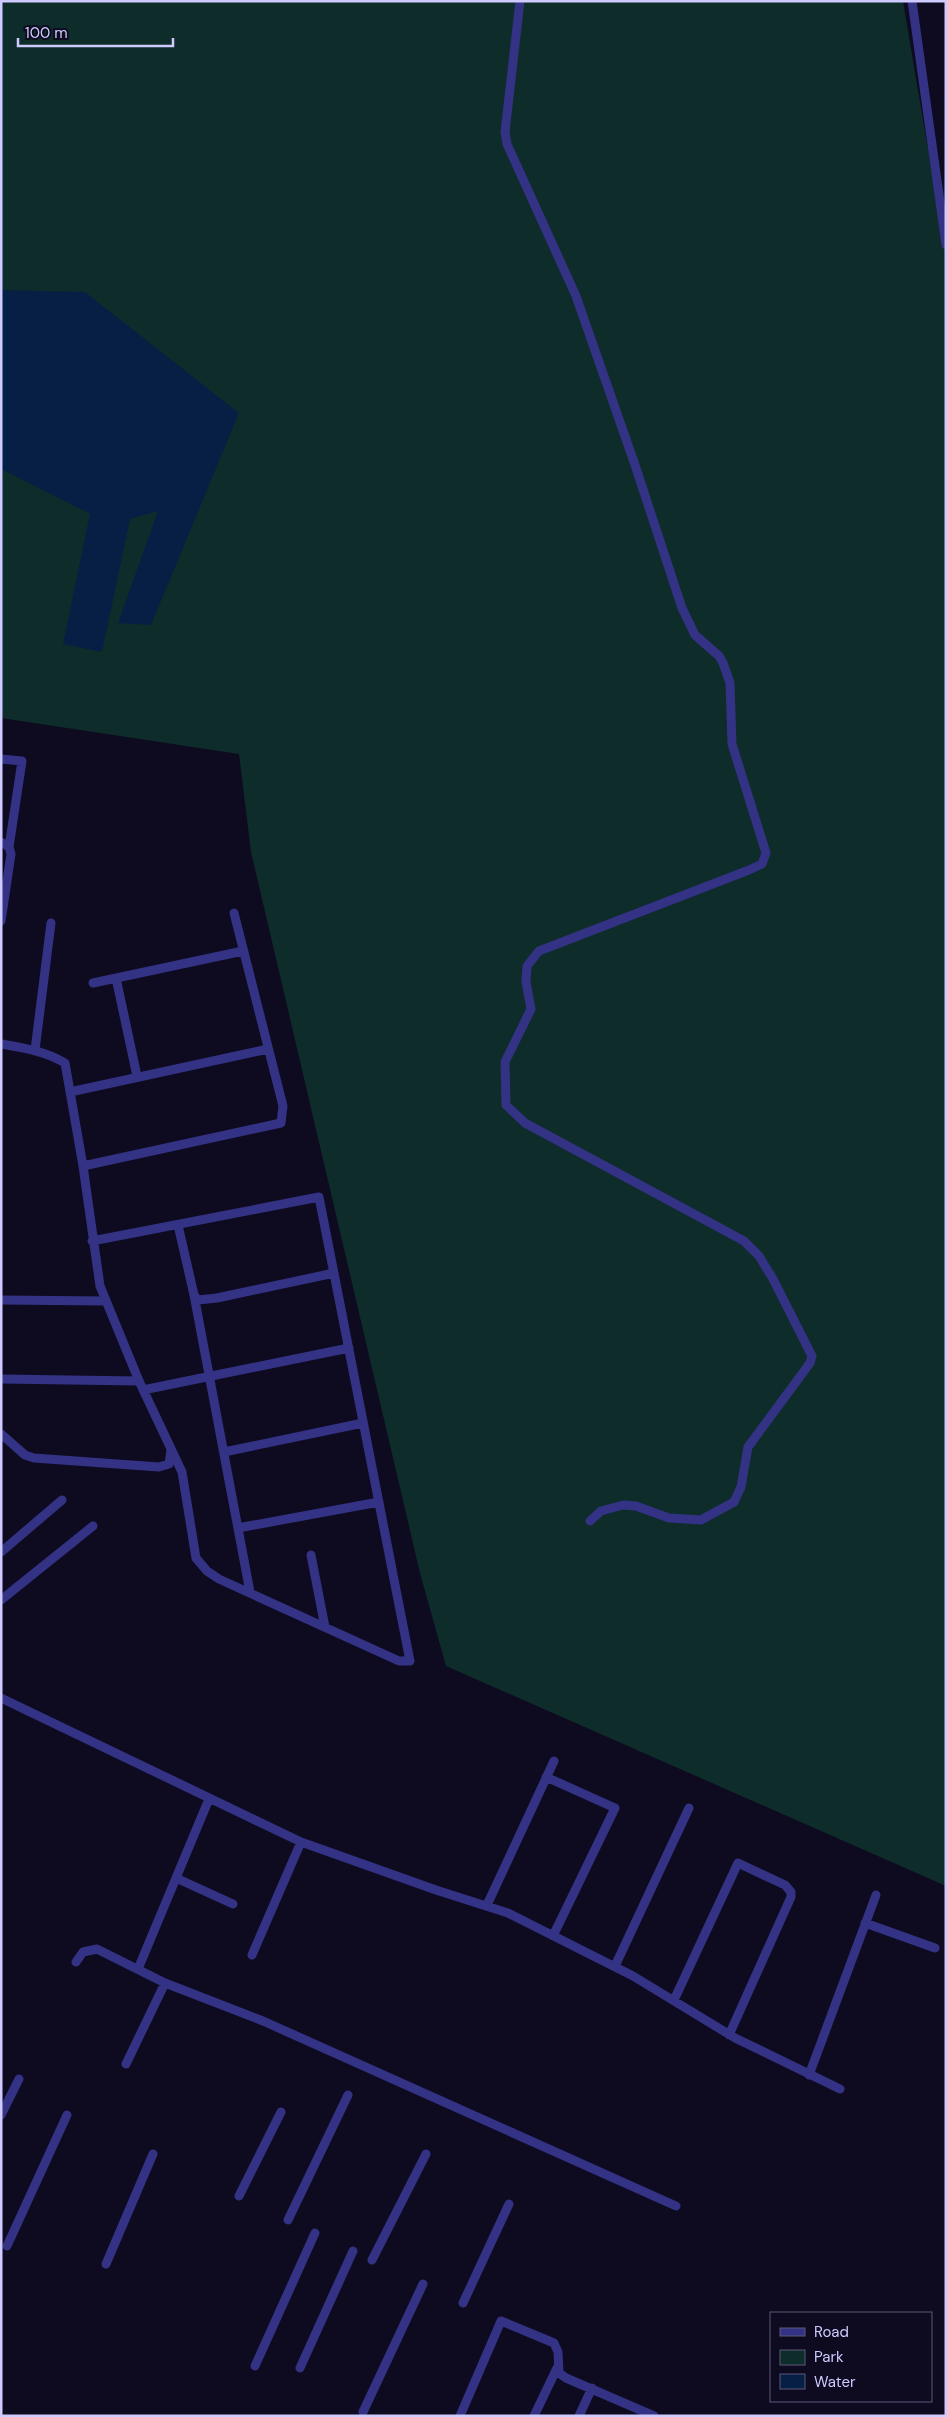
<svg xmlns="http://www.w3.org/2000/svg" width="947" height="2417" font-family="'DM Sans',sans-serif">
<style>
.green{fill:#0e2c2a}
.water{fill:#071f44}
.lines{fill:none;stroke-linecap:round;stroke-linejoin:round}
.street{stroke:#333285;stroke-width:9}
</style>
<rect width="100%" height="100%" fill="#0e0b21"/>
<path class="green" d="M1,1H903L946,256V1886L446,1666L420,1573L251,852L239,754L1,718Z"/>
<path class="water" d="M1,290L85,292L239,413L151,625L118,623L158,511L130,519L102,652L63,644L90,514L1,469Z"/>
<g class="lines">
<path class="street" d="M520,1L505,132L507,144L576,296L635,465L682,608L695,635L719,656L723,663L730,683L732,744L766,853L762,864L749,870L539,951L527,966L526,982L531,1009L505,1062L506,1105L525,1123L744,1241L759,1256L773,1279L812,1356L810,1363L748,1447L741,1487L734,1502L701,1520L669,1518L636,1506L623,1505L601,1511L590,1521
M912,1L946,245
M1,759L22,761L9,847
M1,842L9,847L11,854L1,921
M116,978L137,1076
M93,983L243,951
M1,1044C24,1048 45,1051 65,1063L83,1166L100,1286L139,1381L182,1472L196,1558L207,1571L219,1579L399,1661H410L319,1197L92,1241
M35,1050L51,923
M70,1092L268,1049
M83,1166L281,1123L283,1106L234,913
M178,1225L194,1295L198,1300L217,1298L334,1273
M194,1295L250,1592
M1,1300L105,1301
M1,1379L139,1381
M143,1390L349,1348
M1,1434L25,1455L34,1458L159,1467L169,1464L171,1450
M224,1452L363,1423
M238,1528L379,1502
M1,1552L62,1500
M311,1555L325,1627
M1,1600L93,1526
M1,1698L301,1842L436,1890L508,1913L633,1976L735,2038L840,2089
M546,1777L615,1808L553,1936
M176,1878L233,1904
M487,1905L554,1761
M865,1923L935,1948
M252,1955L301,1842
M76,1962L83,1952L97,1949L165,1983L263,2021L676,2206
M615,1966L689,1808
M138,1969L209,1799
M674,2000L738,1863L785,1885L791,1892V1897L729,2035
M126,2064L165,1983
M809,2075L876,1895
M1,2115L19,2079
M239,2196L281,2112
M288,2220L348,2095
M7,2246L67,2115
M372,2260L426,2154
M106,2264L153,2154
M463,2303L509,2204
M255,2366L315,2233
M300,2368L353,2251
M363,2412L423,2284
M460,2416L501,2321L554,2343L558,2352L559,2373L566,2378L654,2416
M534,2416L557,2368
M579,2416L592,2388"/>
</g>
<rect width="947" height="2417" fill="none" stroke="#d0cbff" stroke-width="5"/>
<rect x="770" y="2312" width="162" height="90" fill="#0e0b21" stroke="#5c587a"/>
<rect x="780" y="2328" width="25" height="8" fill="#333285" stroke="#5c587a"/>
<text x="814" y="2337" font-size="15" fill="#d0cbff">Road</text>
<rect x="780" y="2350" width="25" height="15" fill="#0e2c2a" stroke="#5c587a"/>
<text x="814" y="2362" font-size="15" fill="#d0cbff">Park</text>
<rect x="780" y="2374" width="25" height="15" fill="#071f44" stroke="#5c587a"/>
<text x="814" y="2387" font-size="15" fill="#d0cbff">Water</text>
<path d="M18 38v8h155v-8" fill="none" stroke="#d0cbff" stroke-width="2.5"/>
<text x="25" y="38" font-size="15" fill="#d0cbff" stroke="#0e0b21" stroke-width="4" paint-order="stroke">100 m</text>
</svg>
